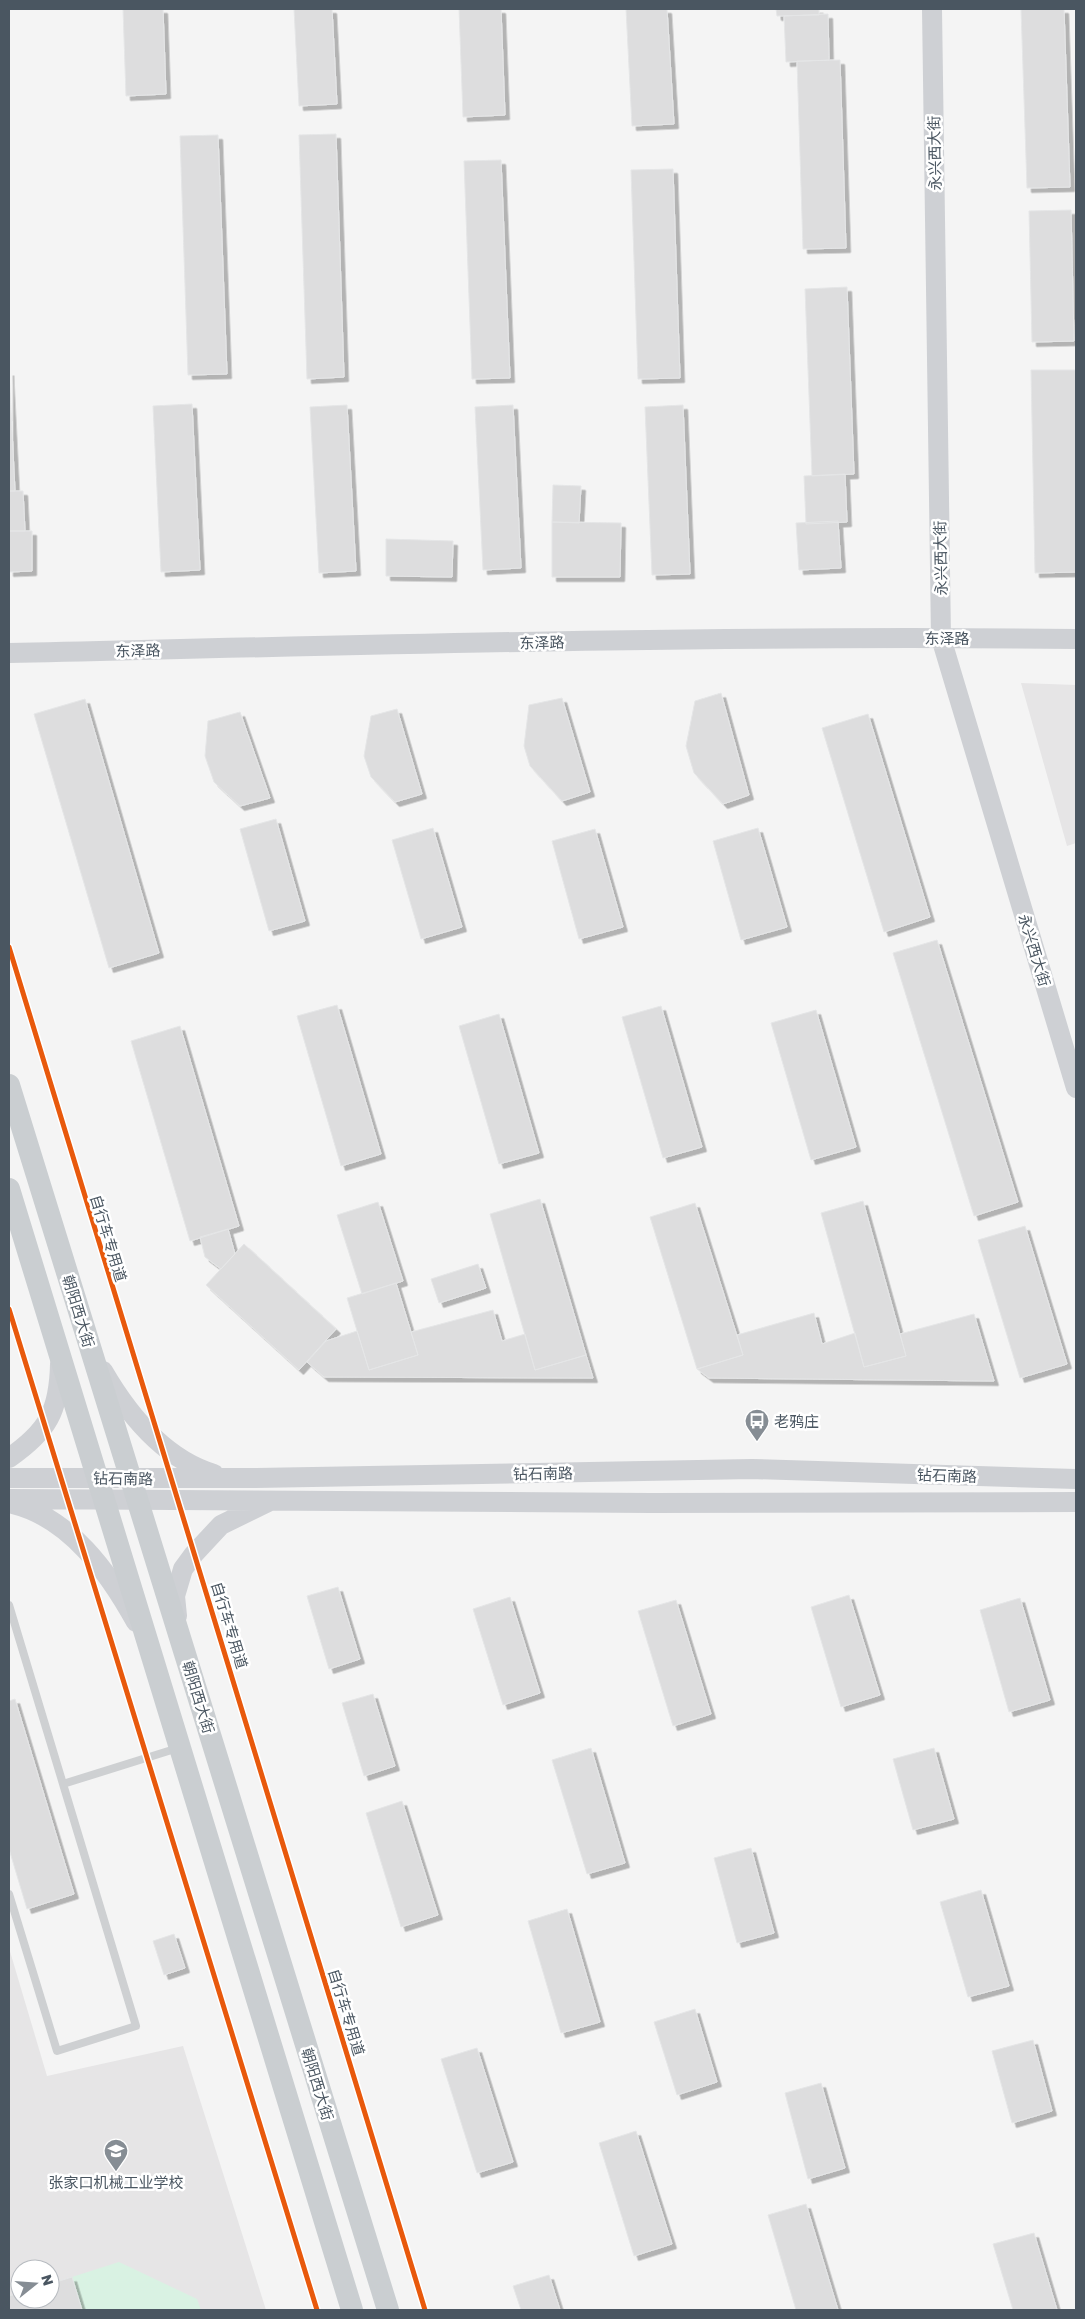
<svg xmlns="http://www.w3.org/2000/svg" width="1085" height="2319" font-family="'Golos Text','Noto Sans SC',sans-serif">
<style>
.education{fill:#e6e5e6;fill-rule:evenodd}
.green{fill:#d9f2e3}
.building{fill:#ddddde;stroke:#e5e6e7;filter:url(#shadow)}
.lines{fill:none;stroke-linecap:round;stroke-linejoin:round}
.lane{stroke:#ced0d2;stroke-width:8}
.secondary{stroke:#ced0d4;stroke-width:20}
.primary{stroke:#caced1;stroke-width:22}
.cycleway-casing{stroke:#fff;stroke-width:8}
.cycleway{stroke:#e8590c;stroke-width:5}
.labels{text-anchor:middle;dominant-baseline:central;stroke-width:5;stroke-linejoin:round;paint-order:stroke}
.street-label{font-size:15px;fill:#4a5661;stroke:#fff}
.poi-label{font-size:15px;fill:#4a5661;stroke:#fff;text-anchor:start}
</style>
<defs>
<filter id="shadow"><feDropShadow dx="4.5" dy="4.5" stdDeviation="0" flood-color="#0004"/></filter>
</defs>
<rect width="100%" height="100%" fill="#f4f4f4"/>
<path class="education" d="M1021,683L1076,685V843L1067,846Z
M9,1948L47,2076L183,2046L266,2310H9ZM20,2269H50V2299H20Z"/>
<path class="green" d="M119,2262L197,2299L201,2310H9V2296L20,2293V2299H50V2284Z"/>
<path class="building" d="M123,9H163L166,94L126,96Z
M294,9H332L337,104L299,106Z
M459,9H501L505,115L463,117Z
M626,9H667L674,124L632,126Z
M776,9H819V15L777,16Z
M1021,9H1064L1070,187L1027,188Z
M828,14L829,60L786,62L784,16Z
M840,60L846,248L803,249L797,61Z
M336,134L344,377L307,379L299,135Z
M218,135L227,374L188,375L180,136Z
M501,160L510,378L472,379L464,161Z
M673,169L680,378L638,379L631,170Z
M1071,210L1074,341L1032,342L1029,211Z
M847,287L854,474L812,476L805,289Z
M1031,370H1076V572L1035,573Z
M9,371L15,491H9Z
M192,404L200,570L161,572L153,406Z
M347,405L356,571L319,573L310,407Z
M513,405L521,568L483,570L475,407Z
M683,405L690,574L652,575L645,407Z
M845,474L847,522L806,524L804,476Z
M553,485L581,486L579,523L552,522Z
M9,491H23L25,531H9Z
M838,521L841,568L799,570L796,523Z
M552,522L621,523L620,577H552Z
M9,531H32V571L9,572Z
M386,539L453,541L452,577L386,576Z
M721,693L749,795L723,804L694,773L686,746L695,701Z
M562,698L590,792L562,801L530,766L524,746L529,705Z
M85,699L159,953L109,968L34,714Z
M397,709L422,794L395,802L371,777L364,756L371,716Z
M240,712L270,798L240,806L214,782L205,756L208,721Z
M868,714L930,917L884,932L822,728Z
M276,819L305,921L269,931L240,829Z
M433,828L462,927L421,939L392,840Z
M758,828L787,927L741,940L713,841Z
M595,829L623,927L579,939L552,841Z
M937,940L1018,1202L974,1216L893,953Z
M337,1005L381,1154L341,1166L297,1016Z
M661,1006L702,1147L663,1158L622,1017Z
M816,1010L856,1147L811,1160L771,1023Z
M499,1014L539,1153L499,1164L459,1026Z
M180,1026L239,1226L190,1241L131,1041Z
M540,1199L586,1355L535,1370L490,1214Z
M863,1201L906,1356L864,1367L821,1213Z
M378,1202L403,1281L362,1294L337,1215Z
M695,1203L743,1355L697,1369L650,1217Z
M1025,1226L1067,1364L1020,1378L978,1240Z
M228,1229L235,1254L221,1269L205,1257L200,1237Z
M244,1244L336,1329L299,1370L206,1285Z
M478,1264L486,1288L439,1303L431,1279Z
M396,1283L418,1355L369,1370L347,1298Z
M493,1310L502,1341L525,1334L535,1370L586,1355L593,1378L324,1377L307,1362L326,1341L357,1331L369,1370L418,1355L411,1332Z
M814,1313L822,1344L855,1333L864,1367L906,1356L900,1334L974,1314L994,1381L709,1378L697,1369L743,1355L737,1335Z
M338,1587L360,1659L329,1669L307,1596Z
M849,1595L880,1695L841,1707L811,1607Z
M510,1597L540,1693L503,1705L473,1609Z
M1020,1598L1050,1700L1009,1712L980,1610Z
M676,1600L711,1714L673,1726L638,1611Z
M373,1694L395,1766L364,1776L342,1703Z
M15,1699L74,1894L27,1909L9,1849V1701Z
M591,1748L625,1863L587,1874L552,1760Z
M934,1748L954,1819L913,1830L893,1759Z
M402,1801L438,1915L401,1927L366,1813Z
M751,1848L774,1933L737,1943L714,1858Z
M981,1890L1009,1986L968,1997L940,1902Z
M567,1909L600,2022L561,2033L528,1921Z
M174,1934L185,1968L164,1975L153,1941Z
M695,2009L717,2082L677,2095L654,2022Z
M1033,2040L1052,2111L1012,2123L992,2051Z
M477,2048L513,2162L477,2173L441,2059Z
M821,2083L845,2168L808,2179L785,2093Z
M636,2131L672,2244L634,2256L599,2143Z
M806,2204L838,2310H796L768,2215Z
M1034,2233L1057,2310H1013L993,2244Z
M549,2275L560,2310H521L513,2286Z
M72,2277L82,2310H9V2296L20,2293V2299H50V2284Z"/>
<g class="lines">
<path class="lane" d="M9,1605L63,1784
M9,1894L57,2051L136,2026L63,1784L178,1748"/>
<path class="secondary" d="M932,9L941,638L1076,1088
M9,653C364,645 720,635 1076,639
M103,1371C128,1414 164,1459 214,1474
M9,1458C48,1431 59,1411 60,1364
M9,1478H256L752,1469L1076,1479
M9,1499L651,1503L1076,1502
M13,1504C70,1518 109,1573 136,1622
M177,1616L175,1596L183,1569L194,1554L221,1525L268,1502"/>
<path class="primary" d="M9,1085L388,2310
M9,1189L352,2310"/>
<defs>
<path id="cycleway" d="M9,947L425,2310
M9,1309L317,2310"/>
</defs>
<use href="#cycleway" class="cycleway-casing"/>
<use href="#cycleway" class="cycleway"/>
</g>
<defs>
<symbol id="bus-pin" viewBox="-11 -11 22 30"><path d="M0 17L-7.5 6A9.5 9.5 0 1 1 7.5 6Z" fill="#868d94" stroke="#fff"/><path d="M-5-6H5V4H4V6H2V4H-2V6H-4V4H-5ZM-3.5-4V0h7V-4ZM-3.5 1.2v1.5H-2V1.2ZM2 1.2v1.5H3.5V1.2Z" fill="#fff"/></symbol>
<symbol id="school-pin" viewBox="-11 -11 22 30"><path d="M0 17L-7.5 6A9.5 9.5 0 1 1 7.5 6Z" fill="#868d94" stroke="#fff"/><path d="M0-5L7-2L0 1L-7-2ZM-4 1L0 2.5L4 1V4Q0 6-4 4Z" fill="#fff"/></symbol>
</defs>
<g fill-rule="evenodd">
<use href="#bus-pin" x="743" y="1407" width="28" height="38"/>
<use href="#school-pin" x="102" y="2137" width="28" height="38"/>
</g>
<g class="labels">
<g class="street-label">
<text transform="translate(934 153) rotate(-91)">永兴西大街</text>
<text transform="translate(940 558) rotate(-91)">永兴西大街</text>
<text x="947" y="638">东泽路</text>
<text transform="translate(542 642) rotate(-1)">东泽路</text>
<text transform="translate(138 650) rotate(-1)">东泽路</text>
<text transform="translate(1035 950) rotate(73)">永兴西大街</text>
<text transform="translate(109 1238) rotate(73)">自行车专用道</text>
<text transform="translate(79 1311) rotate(73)">朝阳西大街</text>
<text transform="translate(543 1473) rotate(-1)">钻石南路</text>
<text transform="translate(947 1475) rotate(2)">钻石南路</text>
<text transform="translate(123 1478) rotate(1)">钻石南路</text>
<text transform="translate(230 1625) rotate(73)">自行车专用道</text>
<text transform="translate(199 1697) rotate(73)">朝阳西大街</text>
<text transform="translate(347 2012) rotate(73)">自行车专用道</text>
<text transform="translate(318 2084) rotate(73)">朝阳西大街</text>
</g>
<g class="poi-label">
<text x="774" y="1421">老鸦庄</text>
<text x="116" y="2182" text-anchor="middle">张家口机械工业学校</text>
</g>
</g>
<rect width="1085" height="2319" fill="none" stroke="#4a5661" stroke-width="20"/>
<g transform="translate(35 2284) rotate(73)"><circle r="24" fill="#ffffff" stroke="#b7bbc0"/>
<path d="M0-4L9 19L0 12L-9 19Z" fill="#868d94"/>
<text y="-8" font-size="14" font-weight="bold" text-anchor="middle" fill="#4a5661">N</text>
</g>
</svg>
